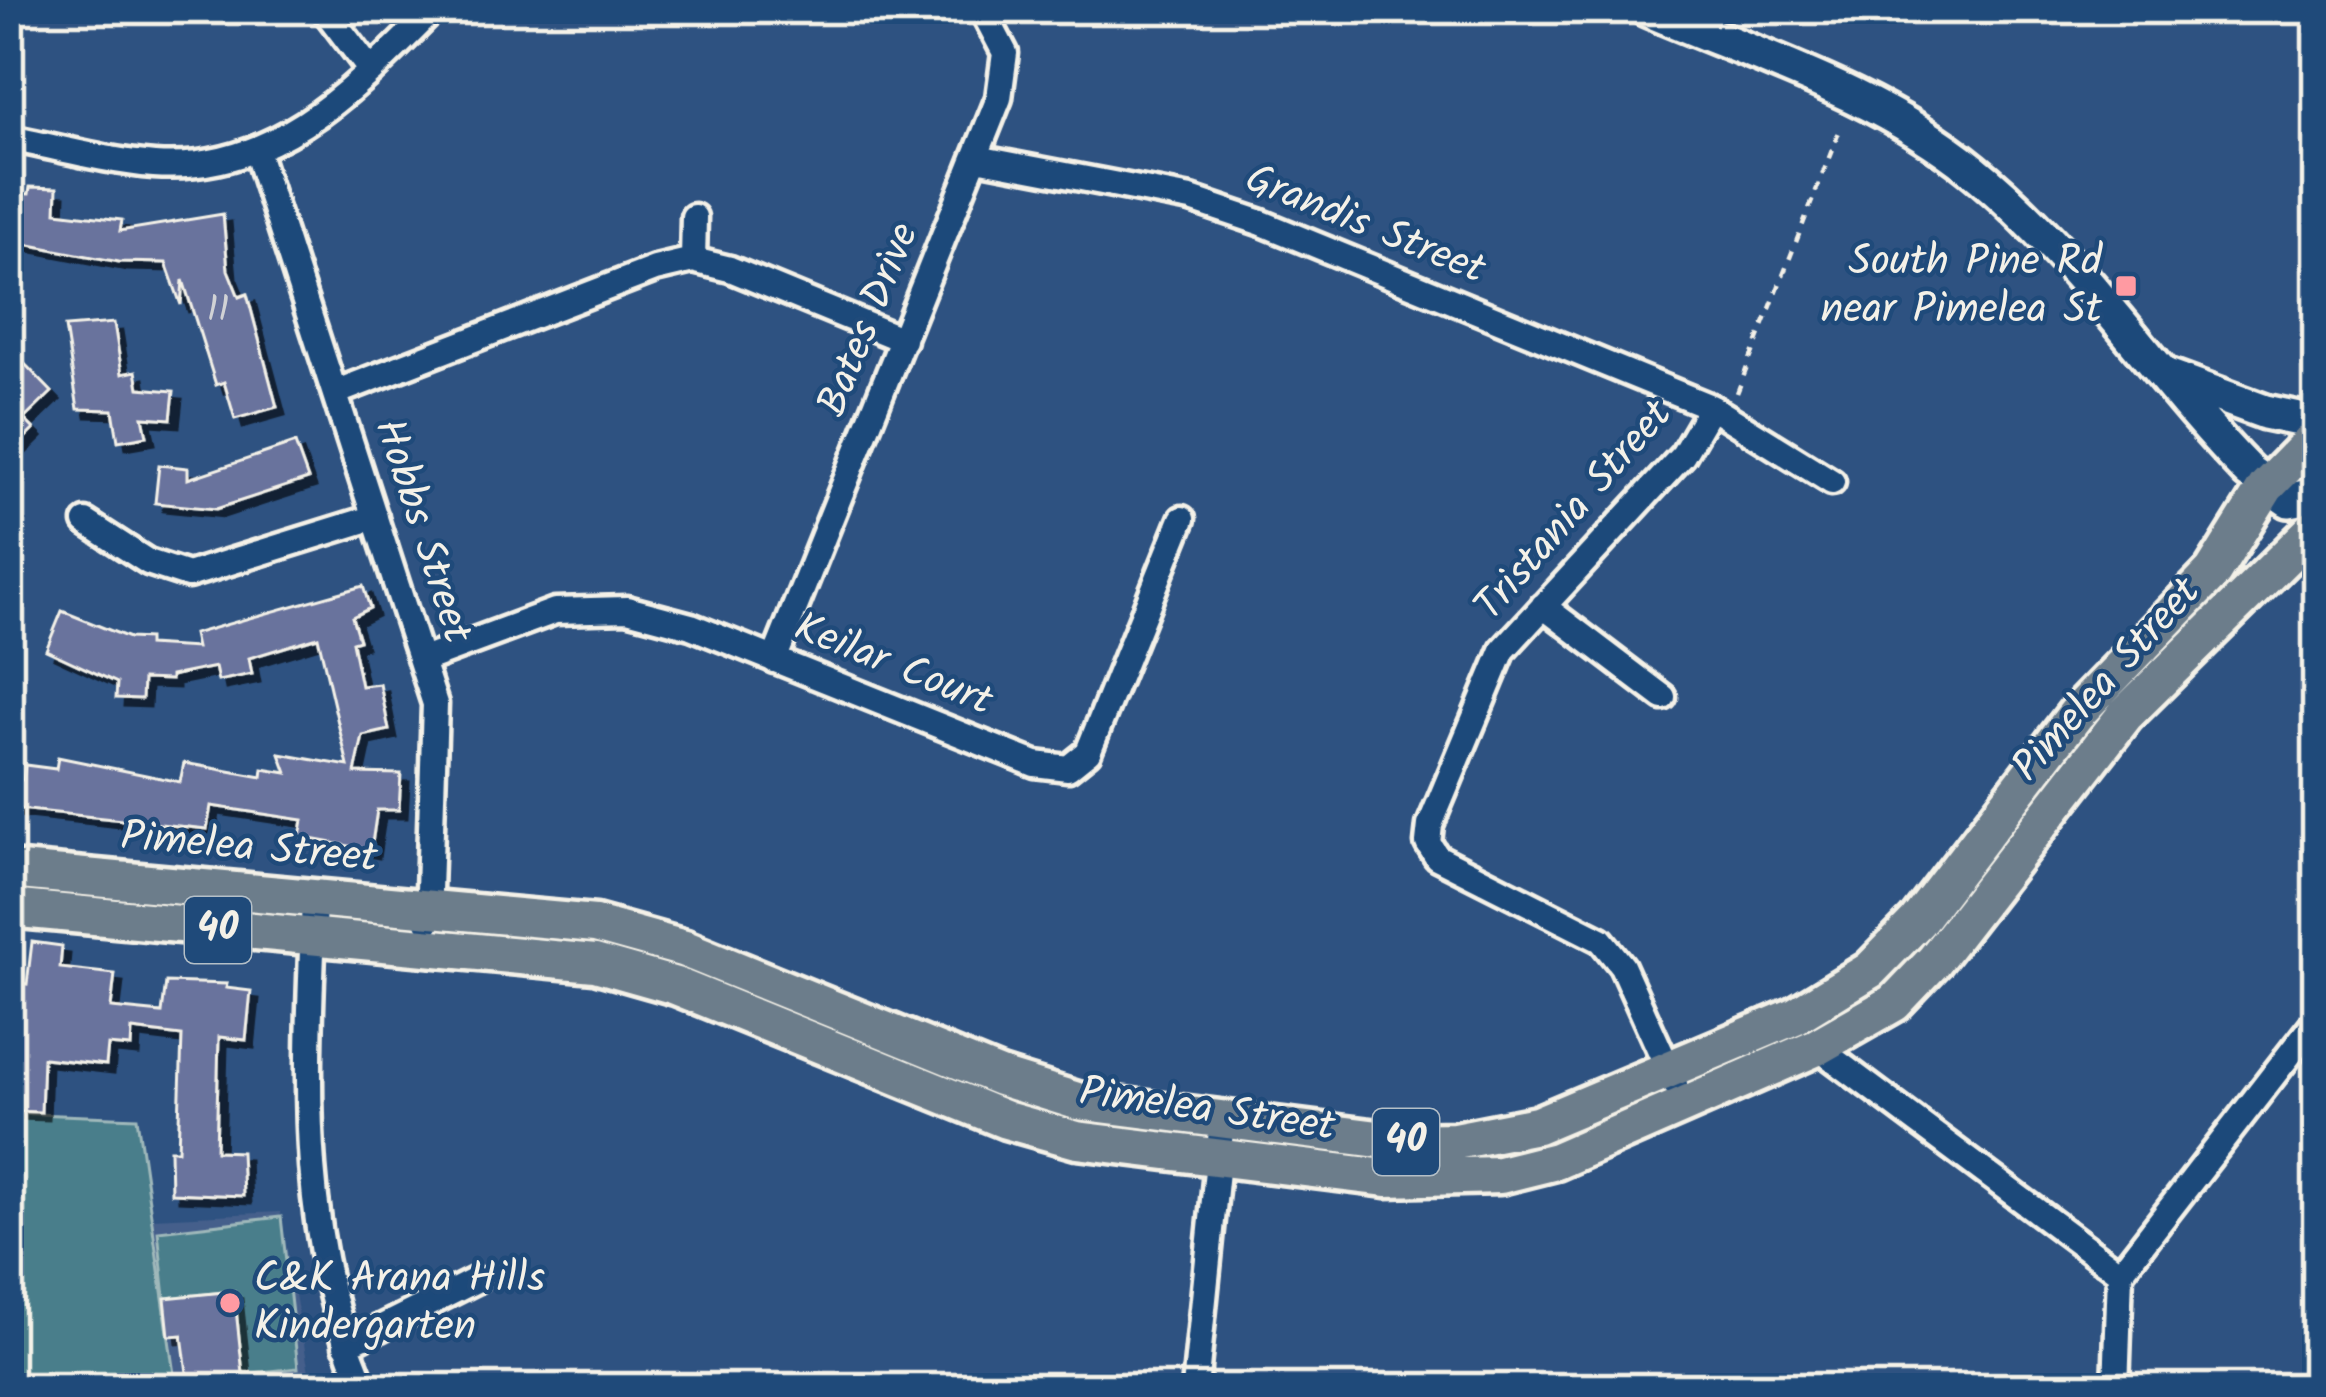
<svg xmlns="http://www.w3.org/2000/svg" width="2326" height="1397" font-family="Kalam,sans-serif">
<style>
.built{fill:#445f8b}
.green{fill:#4a7e8b;stroke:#9fb8ba;stroke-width:3}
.building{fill:#69739d;stroke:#f4f1e8;stroke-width:3;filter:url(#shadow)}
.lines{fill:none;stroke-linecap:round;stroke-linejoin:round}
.street-casing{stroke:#f4f1e8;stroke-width:33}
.secondary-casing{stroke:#f4f1e8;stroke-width:42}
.primary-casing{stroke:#f4f1e8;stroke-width:45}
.path{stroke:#f4f1e8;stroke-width:4.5;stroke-dasharray:9 9;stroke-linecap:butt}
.street{stroke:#1f4a7a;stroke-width:24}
.secondary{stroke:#1f4a7a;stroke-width:33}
.primary{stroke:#6c7d8b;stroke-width:36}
.poi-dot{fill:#ff9aa2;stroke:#1f4a7a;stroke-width:4.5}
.labels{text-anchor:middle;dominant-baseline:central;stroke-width:9;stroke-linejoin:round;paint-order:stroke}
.number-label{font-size:36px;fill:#d1d2d5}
.shield{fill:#1f4a7a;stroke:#b4bfc7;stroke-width:3}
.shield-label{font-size:39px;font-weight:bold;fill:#f4f1e8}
.street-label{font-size:42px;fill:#f4f1e8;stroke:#1f4a7a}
.poi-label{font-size:42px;fill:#f4f1e8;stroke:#1f4a7a;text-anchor:end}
</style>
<defs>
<filter id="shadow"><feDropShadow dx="8" dy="8" stdDeviation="0" flood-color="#0009"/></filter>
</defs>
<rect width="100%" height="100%" fill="#2e5281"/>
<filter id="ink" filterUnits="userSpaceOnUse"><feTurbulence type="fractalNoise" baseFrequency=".00833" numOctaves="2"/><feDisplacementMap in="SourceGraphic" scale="24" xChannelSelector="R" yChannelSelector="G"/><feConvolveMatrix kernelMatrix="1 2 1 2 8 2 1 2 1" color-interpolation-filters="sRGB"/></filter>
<g filter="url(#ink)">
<path class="built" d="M280,1212L312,1388H176L152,1218Z"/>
<path class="green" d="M9,1113L137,1118L176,1388H9Z
M281,1217L298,1368L243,1374L234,1291L165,1298L158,1231Z"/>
<path class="building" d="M30,187L57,188L56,212L122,220L120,231L223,214L228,270L239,297L247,294L277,407L235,419L224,382L216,385L183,280L181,305L166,263L119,262L9,241V193L29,194Z
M114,323L122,374L136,371L139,388L174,391L171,419L143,417L147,436L118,441L113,410L78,409L65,327Z
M20,359L52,392L24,419L34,429L9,454V370Z
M295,443L308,479L216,509L155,503L159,465L188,468V479Z
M363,586L370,608L352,617L359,640L352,642L361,686L380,684L389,730L363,736L355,773L401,774L399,810H377L371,850L300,837L303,820L211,806L207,829L9,808V777L23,780L25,765L56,769L58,757L180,782L184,763L262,777L263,769L287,773L280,754L348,766L318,637L249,658L252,674L218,681L215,667L171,676V680L143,679L142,699L116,698L117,683L46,650L62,611L129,638L148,639V645L196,648L193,634Z
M32,942L62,946L60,968L115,974L111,1008L162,1013L166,982L227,984L226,988L251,991L246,1040L219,1037L216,1151L241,1152L243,1196L171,1193L170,1150H178L182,1036L132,1030L131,1047L108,1045L106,1065L43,1058L41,1112L9,1111V982L27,984Z
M234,1291L243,1374L188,1380L182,1335L169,1336L165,1298Z"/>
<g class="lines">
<defs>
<path id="street" d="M324,9L371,71
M9,138C57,147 105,161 154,165C276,174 356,87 434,9
M256,150L435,704L428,922
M977,158L1191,199L1262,223L1711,407L1832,482
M693,260L694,217
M337,392L655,269L693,260L730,269L903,340
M86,522L148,562L188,575L375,517
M1543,606L1663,697
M423,660L555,611L627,609L691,626L1035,764L1068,768L1088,752L1182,519
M774,660L999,98L1005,53L982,9
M314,900C308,1064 295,1234 364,1388
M1817,1047L2120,1273
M1675,1084L1622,966L1601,940L1437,857L1428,843L1430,825L1503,650L1683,455L1711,407
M346,1345L476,1280
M1195,1388L1222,1121
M2116,1388L2120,1273L2317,1019"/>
<path id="secondary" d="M1647,9C1756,56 1879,94 1973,170C2080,257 2154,375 2249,472L2289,500L2317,495
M2170,377L2265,412L2317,423"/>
<path id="primary" d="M9,870L595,924L685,949L1000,1077L1077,1101L1402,1142L1455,1141L1537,1125L1795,1016L1870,970L1917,922L2076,714L2213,572L2266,487L2317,435
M9,908L595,963L676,986L1006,1120L1077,1140L1386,1178L1500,1175L1556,1161L1817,1047L1894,1003L1934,961L2125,715L2317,526"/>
</defs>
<use href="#street" class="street-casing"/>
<use href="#secondary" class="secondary-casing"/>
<use href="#primary" class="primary-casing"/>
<path class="path" d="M1737,393L1841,127"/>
<use href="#street" class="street"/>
<use href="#secondary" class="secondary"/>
<use href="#primary" class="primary"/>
</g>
</g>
<g class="poi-dot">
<rect x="2114" y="274" width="24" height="24" rx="6"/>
<circle cx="230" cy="1303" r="12"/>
</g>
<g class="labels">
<g class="number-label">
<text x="218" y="311">11</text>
</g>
<g class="shield">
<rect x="185" y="897" width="66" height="66" rx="9"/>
<rect x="1373" y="1109" width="66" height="66" rx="9"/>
</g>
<g class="shield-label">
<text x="218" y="930">40</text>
<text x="1406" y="1142">40</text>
</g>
<g class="street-label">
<text transform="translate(1365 225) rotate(22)">Grandis Street</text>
<text transform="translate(869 320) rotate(-68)">Bates Drive</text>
<text transform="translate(1574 511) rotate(-49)">Tristania Street</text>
<text transform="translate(422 531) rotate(72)">Hobbs Street</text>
<text transform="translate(893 665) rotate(22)">Keilar Court</text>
<text transform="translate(2107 680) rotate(-48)">Pimelea Street</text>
<text transform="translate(249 848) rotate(5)">Pimelea Street</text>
<text transform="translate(1207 1110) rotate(8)">Pimelea Street</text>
</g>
<g class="poi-label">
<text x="2102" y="262">South Pine Rd<tspan x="2102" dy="48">near Pimelea St</tspan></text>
<text x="254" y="1279" text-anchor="start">C&amp;K Arana Hills<tspan x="254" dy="48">Kindergarten</tspan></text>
</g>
</g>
<rect width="2326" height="1397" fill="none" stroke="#1f4a7a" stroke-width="48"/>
<rect x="24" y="24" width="2278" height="1349" fill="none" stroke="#f4f1e8" stroke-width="4.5" filter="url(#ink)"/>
</svg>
